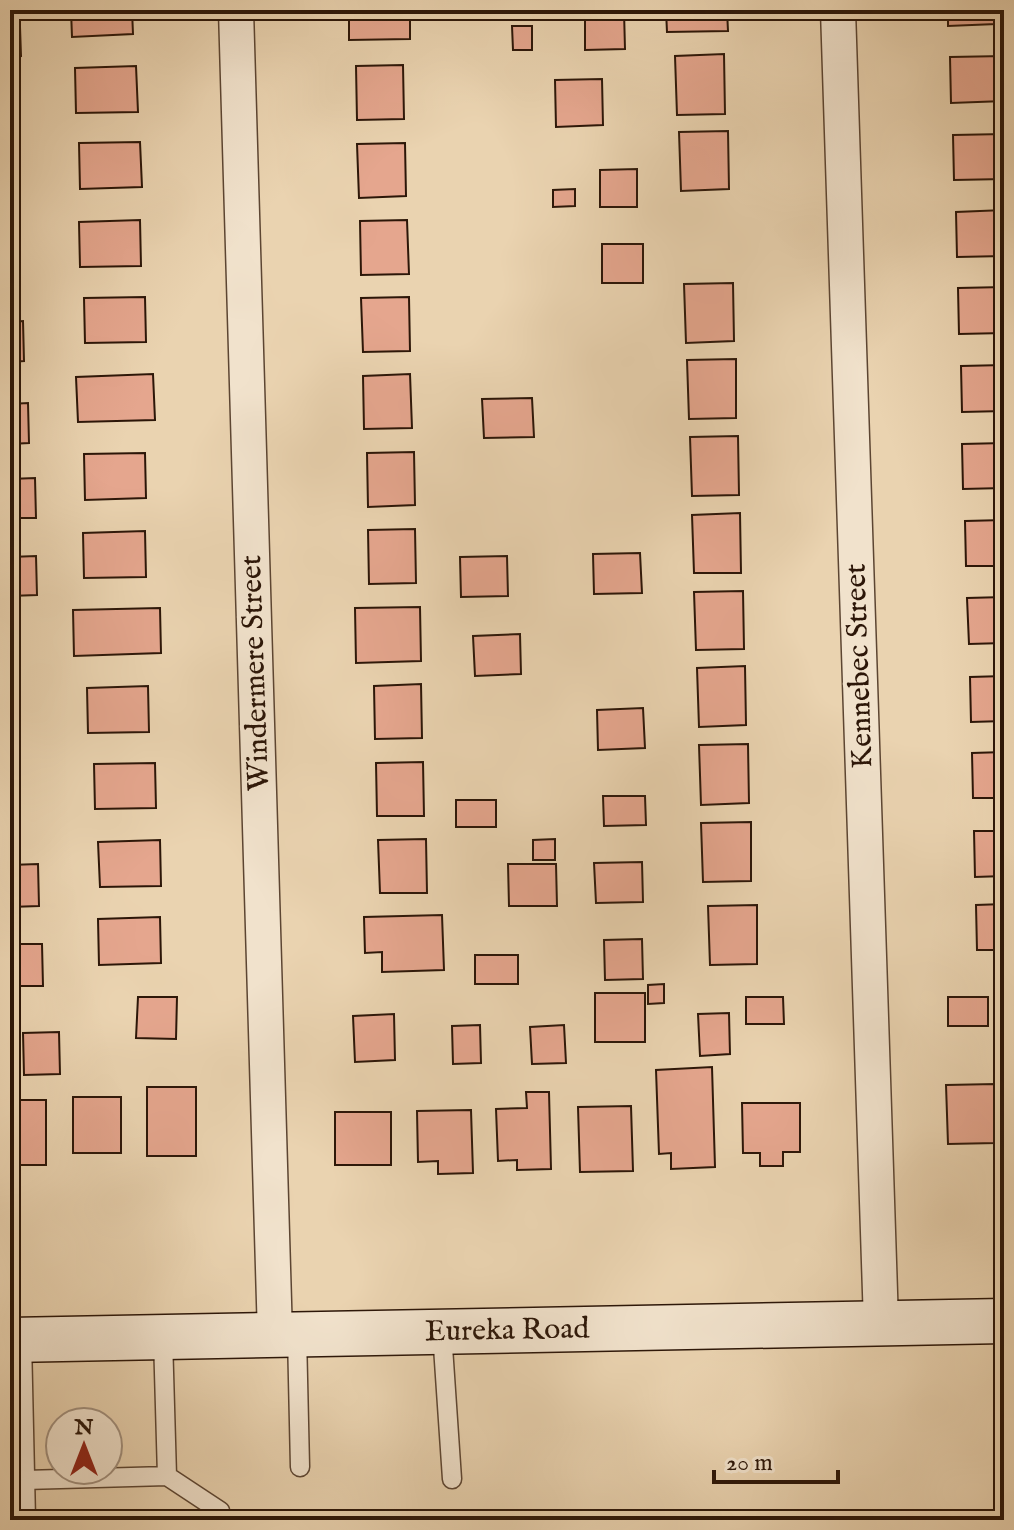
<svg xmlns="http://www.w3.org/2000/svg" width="1014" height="1530" font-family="'IM FELL English',serif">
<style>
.building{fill:#e5a68e;stroke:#2c1608;stroke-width:2}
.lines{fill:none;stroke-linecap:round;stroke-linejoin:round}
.service-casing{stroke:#5c4532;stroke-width:21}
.minor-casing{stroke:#5c4532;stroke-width:37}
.secondary-casing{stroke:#2c1608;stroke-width:47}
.service{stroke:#f1e2cc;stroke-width:18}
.minor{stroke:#f1e2cc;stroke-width:34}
.secondary{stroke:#f1e2cc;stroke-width:44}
.labels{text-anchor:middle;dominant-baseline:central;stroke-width:8;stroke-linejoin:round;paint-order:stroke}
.street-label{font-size:30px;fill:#2c1608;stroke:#f1e2cc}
</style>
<rect width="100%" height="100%" fill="#ead3b0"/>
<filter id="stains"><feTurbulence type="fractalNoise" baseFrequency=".0025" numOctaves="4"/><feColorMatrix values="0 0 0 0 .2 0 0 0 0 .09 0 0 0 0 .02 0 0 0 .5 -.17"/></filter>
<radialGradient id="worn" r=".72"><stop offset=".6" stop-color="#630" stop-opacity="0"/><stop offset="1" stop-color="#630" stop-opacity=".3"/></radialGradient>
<path class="building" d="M71,10H132L133,34L72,37Z
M349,10H410V39L349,40Z
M666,10H727L728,31L667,32Z
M948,10H996V24L948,26Z
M624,11L625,49L585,50V12Z
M512,26H532V50H513Z
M10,27H20L21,56L10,57Z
M724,54L725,114L677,115L675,56Z
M1004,56V101L951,103L950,57Z
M403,65L404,119L357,120L356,66Z
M136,66L138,112L76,113L75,68Z
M602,79L603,125L556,127L555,80Z
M728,131L729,189L681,191L679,132Z
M1004,134V179L954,180L953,135Z
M140,142L142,187L80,189L79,143Z
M405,143L406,196L359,198L357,144Z
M637,169V207H600V170Z
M575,189V206L553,207V190Z
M1004,210V256L957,257L956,212Z
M140,220L141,266L80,267L79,222Z
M407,220L409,274L361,275L360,221Z
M602,244H643V283H602Z
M733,283L734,341L686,343L684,284Z
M1004,287V333L959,334L958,288Z
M145,297L146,342L85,343L84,298Z
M409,297L410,351L363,352L361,298Z
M23,321L24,361L10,362V322Z
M736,359V418L689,419L687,360Z
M1004,365V411L962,412L961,366Z
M153,374L155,420L78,422L76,377Z
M410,374L412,428L364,429L363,376Z
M532,398L534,437L484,438L482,399Z
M28,403L29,443L10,444V404Z
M738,436L739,495L692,496L690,437Z
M1004,443V488L963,489L962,444Z
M414,452L415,505L368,507L367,453Z
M145,453L146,498L85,500L84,454Z
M35,478L36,518H10V479Z
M740,513L741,573H694L692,515Z
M1004,520V566H966L965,521Z
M415,529L416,583L369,584L368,530Z
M145,531L146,577L84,578L83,533Z
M640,553L642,593L594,594L593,554Z
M36,556L37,595L10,596V557Z
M507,556L508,596L461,597L460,557Z
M743,591L744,649L696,650L694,592Z
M1004,597V643L969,644L967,598Z
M420,607L421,661L356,663L355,608Z
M160,608L161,653L74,656L73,610Z
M520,634L521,674L475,676L473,636Z
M745,666L746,725L699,727L697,668Z
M1004,676V721L971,722L970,677Z
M421,684L422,738L375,739L374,686Z
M148,686L149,732L88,733L87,688Z
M643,708L645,748L598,750L597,710Z
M748,744L749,803L701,805L699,745Z
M1004,752V798H973L972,753Z
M423,762L424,816H377L376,763Z
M155,763L156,808L95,809L94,764Z
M603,796H645L646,825L604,826Z
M456,800H496V827H456Z
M751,822V881L703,882L701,823Z
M974,831H1004V876L975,877Z
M426,839L427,893H380L378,840Z
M555,839V860H533V840Z
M160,840L161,886L100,887L98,842Z
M642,862L643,902L596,903L594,863Z
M38,864L39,906L10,907V865Z
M508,864H556L557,906H509Z
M1004,904V950H977L976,905Z
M757,905V964L710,965L708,906Z
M442,915L444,970L382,972V952L365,953L364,917Z
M160,917L161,963L99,965L98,919Z
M642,939L643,979L605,980L604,940Z
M10,944H42L43,986H10Z
M475,955H518V984H475Z
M664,984V1003L648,1004V985Z
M595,993H645V1042H595Z
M138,997H177L176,1039L136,1038Z
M746,997H783L784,1024H746Z
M948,997H988V1026H948Z
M729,1013L730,1054L700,1056L698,1014Z
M394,1014L395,1060L355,1062L353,1016Z
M480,1025L481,1063L453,1064L452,1026Z
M564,1025L566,1063L532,1064L530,1027Z
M59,1032L60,1074L24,1075L23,1033Z
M712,1067L715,1167L671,1169V1153L659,1154L656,1070Z
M995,1084L996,1143L948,1144L946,1085Z
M147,1087H196V1156H147Z
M526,1092H549L551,1169L517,1170V1160L498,1161L496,1109L527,1108Z
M73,1097H121V1153H73Z
M10,1100H46V1165H10Z
M742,1103H800V1152H783V1166H760V1153H743Z
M631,1106L633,1171L580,1172L578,1107Z
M471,1110L473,1173L438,1174V1161L418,1162L417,1111Z
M335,1112H391V1165H335Z"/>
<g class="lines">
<defs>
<path id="service" d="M442,1332L452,1479
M297,1335L300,1467
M163,1338L167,1476L220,1511V1520
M22,1340L26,1520
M25,1480L167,1476"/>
<path id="minor" d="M236,10L275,1336
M838,10L881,1323"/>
<path id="secondary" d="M10,1340L1004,1321"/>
</defs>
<use href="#service" class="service-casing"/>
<use href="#minor" class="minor-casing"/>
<use href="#secondary" class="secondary-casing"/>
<use href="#service" class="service"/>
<use href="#minor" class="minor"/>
<use href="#secondary" class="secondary"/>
</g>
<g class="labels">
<g class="street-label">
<text transform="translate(860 666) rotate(-92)">Kennebec Street</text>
<text transform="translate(256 673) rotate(-92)">Windermere Street</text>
<text transform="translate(507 1331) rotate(-1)">Eureka Road</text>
</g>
</g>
<rect width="1014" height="1530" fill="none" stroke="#ead3b0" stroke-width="40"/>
<rect x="12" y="12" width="990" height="1506" fill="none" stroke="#2c1608" stroke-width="4"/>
<rect x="20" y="20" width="974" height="1490" fill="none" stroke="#2c1608" stroke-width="2"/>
<g transform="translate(84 1446)"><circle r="38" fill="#f1e2cc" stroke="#a2907e" stroke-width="2"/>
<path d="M0-6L14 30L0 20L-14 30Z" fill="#8f2418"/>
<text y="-12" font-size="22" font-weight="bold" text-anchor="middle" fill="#2c1608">N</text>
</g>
<path d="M714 1470v12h124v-12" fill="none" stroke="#2c1608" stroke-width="4"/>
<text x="726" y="1470" font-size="24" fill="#2c1608" stroke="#f1e2cc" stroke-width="6" paint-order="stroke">20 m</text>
<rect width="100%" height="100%" filter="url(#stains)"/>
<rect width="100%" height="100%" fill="url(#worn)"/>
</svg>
